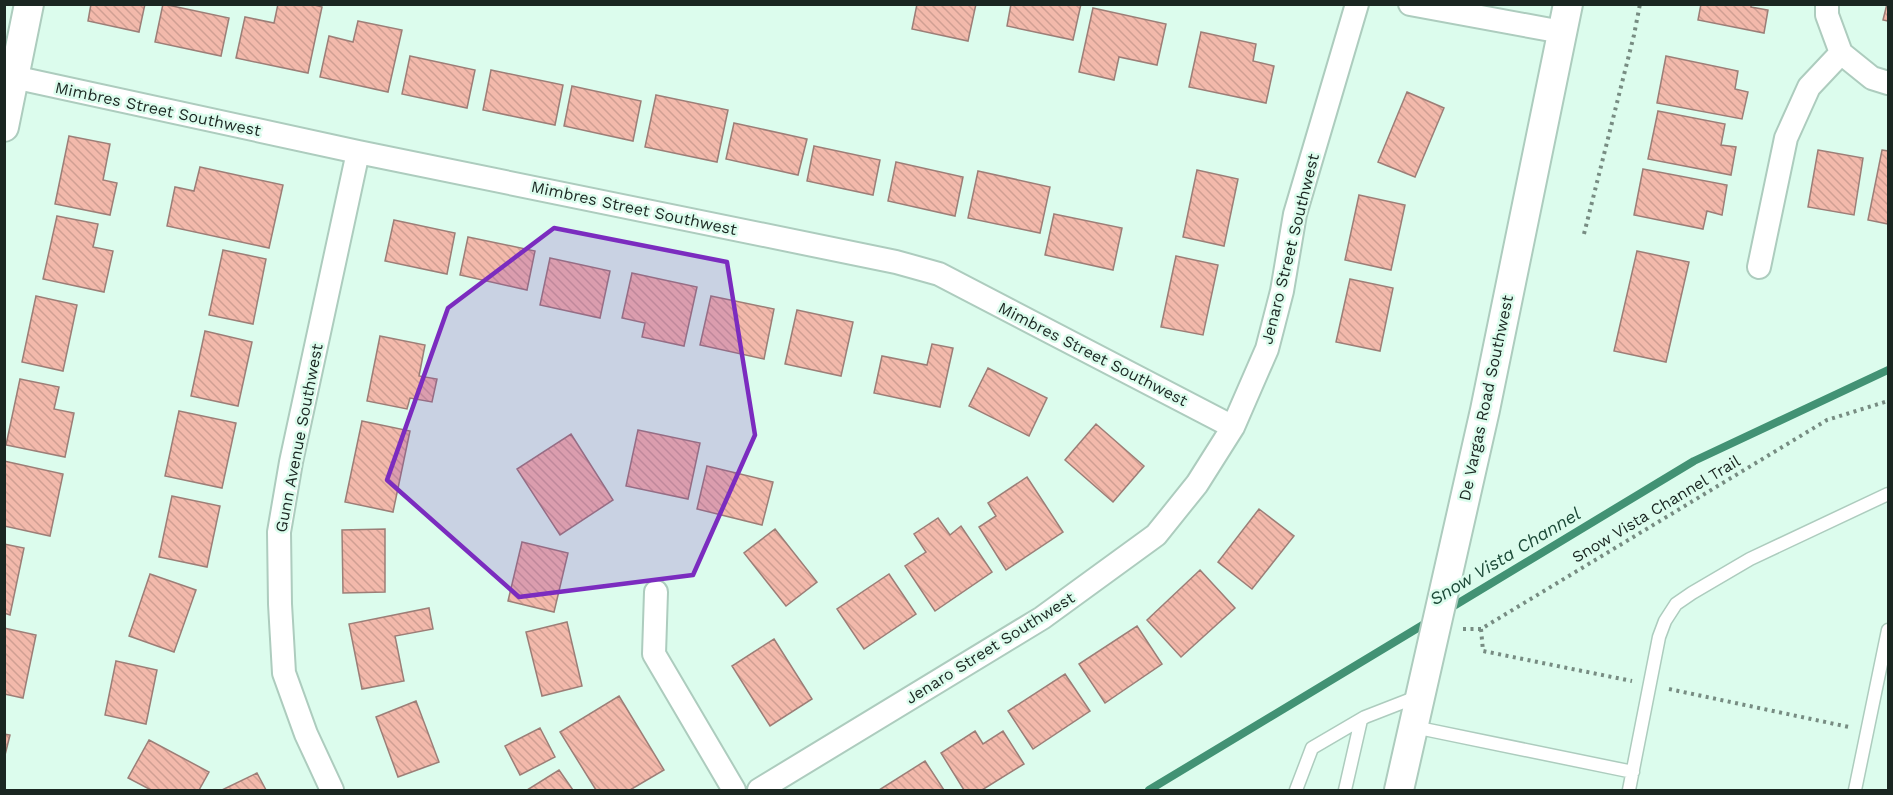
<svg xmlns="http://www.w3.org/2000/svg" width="1893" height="795" font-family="'Work Sans',sans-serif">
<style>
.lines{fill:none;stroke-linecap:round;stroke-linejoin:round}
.stream{stroke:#429274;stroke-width:8}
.building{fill:url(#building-back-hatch);stroke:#9c7e77;stroke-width:1.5}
.service-casing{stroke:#adccbe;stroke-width:15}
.minor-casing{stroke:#adccbe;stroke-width:26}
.tertiary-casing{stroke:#adccbe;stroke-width:32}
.path{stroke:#778c82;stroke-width:4;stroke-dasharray:3 4.5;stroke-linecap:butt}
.service{stroke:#fff;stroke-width:12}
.minor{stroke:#fff;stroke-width:22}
.tertiary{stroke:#fff;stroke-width:28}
.marked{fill:#7b2cbf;fill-opacity:0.2;stroke:#7b2cbf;stroke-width:4.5;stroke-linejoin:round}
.labels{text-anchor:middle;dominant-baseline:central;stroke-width:5;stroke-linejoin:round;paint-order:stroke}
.street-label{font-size:16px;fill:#1a2621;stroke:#dcfced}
.water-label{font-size:18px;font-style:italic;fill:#1c4a38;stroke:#dcfced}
</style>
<defs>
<pattern id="building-back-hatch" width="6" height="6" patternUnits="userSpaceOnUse" patternTransform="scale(1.5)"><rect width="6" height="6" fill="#f3b9ab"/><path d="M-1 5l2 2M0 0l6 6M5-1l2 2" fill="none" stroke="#d09f93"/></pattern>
</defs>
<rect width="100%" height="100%" fill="#dcfced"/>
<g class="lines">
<path class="stream" d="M1447,610L1694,461L1888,370
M1149,790L1431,620"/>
</g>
<path class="building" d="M91,4H145L139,32L88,21Z
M163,4L229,18L221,56L155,42Z
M278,4H311L322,7L308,73L236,58L245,17L274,23Z
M917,4H976L968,41L912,29Z
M1011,4H1081L1073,40L1007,26Z
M1701,4H1751V7L1768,10L1764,33L1698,20Z
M1887,4H1888V21L1883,20Z
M1093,8L1166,24L1157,65L1119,57L1114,80L1079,72Z
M358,21L402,30L388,92L320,77L329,36L353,42Z
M1201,32L1256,44L1253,61L1274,66L1266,103L1189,87Z
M410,56L475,70L467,108L402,94Z
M1666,56L1738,71L1735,89L1748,92L1742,119L1657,103Z
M491,70L563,85L555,125L483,110Z
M572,86L641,101L633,141L564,126Z
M1407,92L1444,108L1415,177L1378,162Z
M656,95L728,110L717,162L645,147Z
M1658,111L1725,124L1721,145L1736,147L1731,175L1648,159Z
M734,123L807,139L798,175L726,159Z
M69,136L110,144L103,180L117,183L110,215L55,204Z
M814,146L880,160L873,195L807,181Z
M1818,150L1863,158L1854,215L1808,207Z
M1882,150L1888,151V224L1868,220Z
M896,162L963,177L955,216L888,201Z
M200,167L283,185L269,248L167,226L175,187L194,191Z
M1643,169L1727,185L1722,215L1707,211L1703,229L1634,215Z
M1197,170L1238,179L1224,246L1183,237Z
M978,171L1050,187L1040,233L968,218Z
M1359,195L1405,205L1391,270L1345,260Z
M1054,214L1122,228L1113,270L1045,255Z
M57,216L98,224L93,247L113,251L104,292L43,279Z
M394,220L455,233L447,274L385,261Z
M468,237L535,251L527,290L460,275Z
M223,250L266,259L253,324L209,315Z
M1637,251L1689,262L1666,362L1614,351Z
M1176,256L1218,265L1203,335L1161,327Z
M550,258L610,271L600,318L540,305Z
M632,273L697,287L684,346L642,337L645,323L622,318Z
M1350,279L1393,288L1380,351L1336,342Z
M36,296L77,305L63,371L22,362Z
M711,296L774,309L764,359L700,345Z
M797,310L853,322L841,376L785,364Z
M205,331L252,342L238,406L191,396Z
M380,336L425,345L419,376L437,379L432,402L410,398L407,409L367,401Z
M932,344L953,348L940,407L874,393L882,356L927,365Z
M988,368L1047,398L1029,436L969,406Z
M20,379L59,387L54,409L74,413L65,457L6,445Z
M179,411L236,423L222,488L165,476Z
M362,421L410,431L393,512L345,502Z
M1096,424L1144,466L1113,502L1065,460Z
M638,430L700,443L688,499L626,486Z
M571,434L613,500L560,535L517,469Z
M4,461L63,474L50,536L4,526Z
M707,466L773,482L762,525L697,509Z
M1027,477L1063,532L1006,570L979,527L996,516L988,503Z
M172,496L220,506L207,567L159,557Z
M1259,509L1294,536L1252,589L1218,562Z
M938,518L950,535L961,526L992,572L935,611L905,566L926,552L914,534Z
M385,529V592L343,593L342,530Z
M775,529L817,582L786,606L744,553Z
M522,542L568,553L554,612L508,601Z
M4,544L24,548L10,615L4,613Z
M1200,570L1235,608L1181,657L1147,620Z
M150,574L196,590L174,652L129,636Z
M889,574L916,614L864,649L837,609Z
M429,608L433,629L395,636L404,681L362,689L349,624Z
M567,622L582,686L542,696L526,632Z
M1137,626L1162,664L1105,703L1079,664Z
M4,628L36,635L23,698L4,694Z
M774,639L812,699L770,726L732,666Z
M116,661L157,670L146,724L105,715Z
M1065,674L1090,711L1033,749L1008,711Z
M619,696L664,770L630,790H596L560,732Z
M416,701L439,762L398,777L376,717Z
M540,728L555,757L520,775L505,746Z
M975,731L983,744L1003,731L1024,764L982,790H964L941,753Z
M4,734L10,735L4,759Z
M149,740L209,772L199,790H151L128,778Z
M925,761L944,790H879Z
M559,770L573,790H527Z
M257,773L266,790H222Z"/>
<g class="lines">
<defs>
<path id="service" d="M1414,727L1633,772
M1296,790L1312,748L1365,717L1419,696
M1345,790L1361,720
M1629,790L1659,637L1665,621L1676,604L1692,593L1750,559L1888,494
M1855,790L1888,630"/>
<path id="minor" d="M1410,4L1562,32
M1827,4V15L1841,53
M1841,53L1872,78L1888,83
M4,75L358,152L896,262L939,274L1233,427
M1759,267L1786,138L1809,87L1841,53
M656,592L654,654L734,790
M332,790L306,734L284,673L280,604L279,532L291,462L358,152
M759,790L1042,618L1156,535L1197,484L1233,427L1267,349L1282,291L1295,214L1357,4"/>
<path id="tertiary" d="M4,127L29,4
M1399,790L1485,410L1568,4"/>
</defs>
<use href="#service" class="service-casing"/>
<use href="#minor" class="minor-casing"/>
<use href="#tertiary" class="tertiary-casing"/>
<path class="path" d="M1584,234L1634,35L1640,4
M1463,629H1481L1827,420L1888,401
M1481,629L1483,651L1632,681
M1669,689L1849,727"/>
<use href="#service" class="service"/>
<use href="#minor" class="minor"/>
<use href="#tertiary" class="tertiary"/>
</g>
<path class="marked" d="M554,228L727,262L755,435L693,575L519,597L387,480L448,308Z"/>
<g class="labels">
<g class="street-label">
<text transform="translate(158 109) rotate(12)">Mimbres Street Southwest</text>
<text transform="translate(634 208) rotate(12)">Mimbres Street Southwest</text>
<text transform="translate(1290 249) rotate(-76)">Jenaro Street Southwest</text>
<text transform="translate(1093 354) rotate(27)">Mimbres Street Southwest</text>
<text transform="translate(1486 398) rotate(-78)">De Vargas Road Southwest</text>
<text transform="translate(299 438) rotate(-79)">Gunn Avenue Southwest</text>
<text transform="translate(1656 509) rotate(-31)">Snow Vista Channel Trail</text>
<text transform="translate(990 648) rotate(-32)">Jenaro Street Southwest</text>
</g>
<g class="water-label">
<text transform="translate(1505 556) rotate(-31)">Snow Vista Channel</text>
</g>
</g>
<rect width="1893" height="795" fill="none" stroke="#1a2621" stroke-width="12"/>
</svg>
